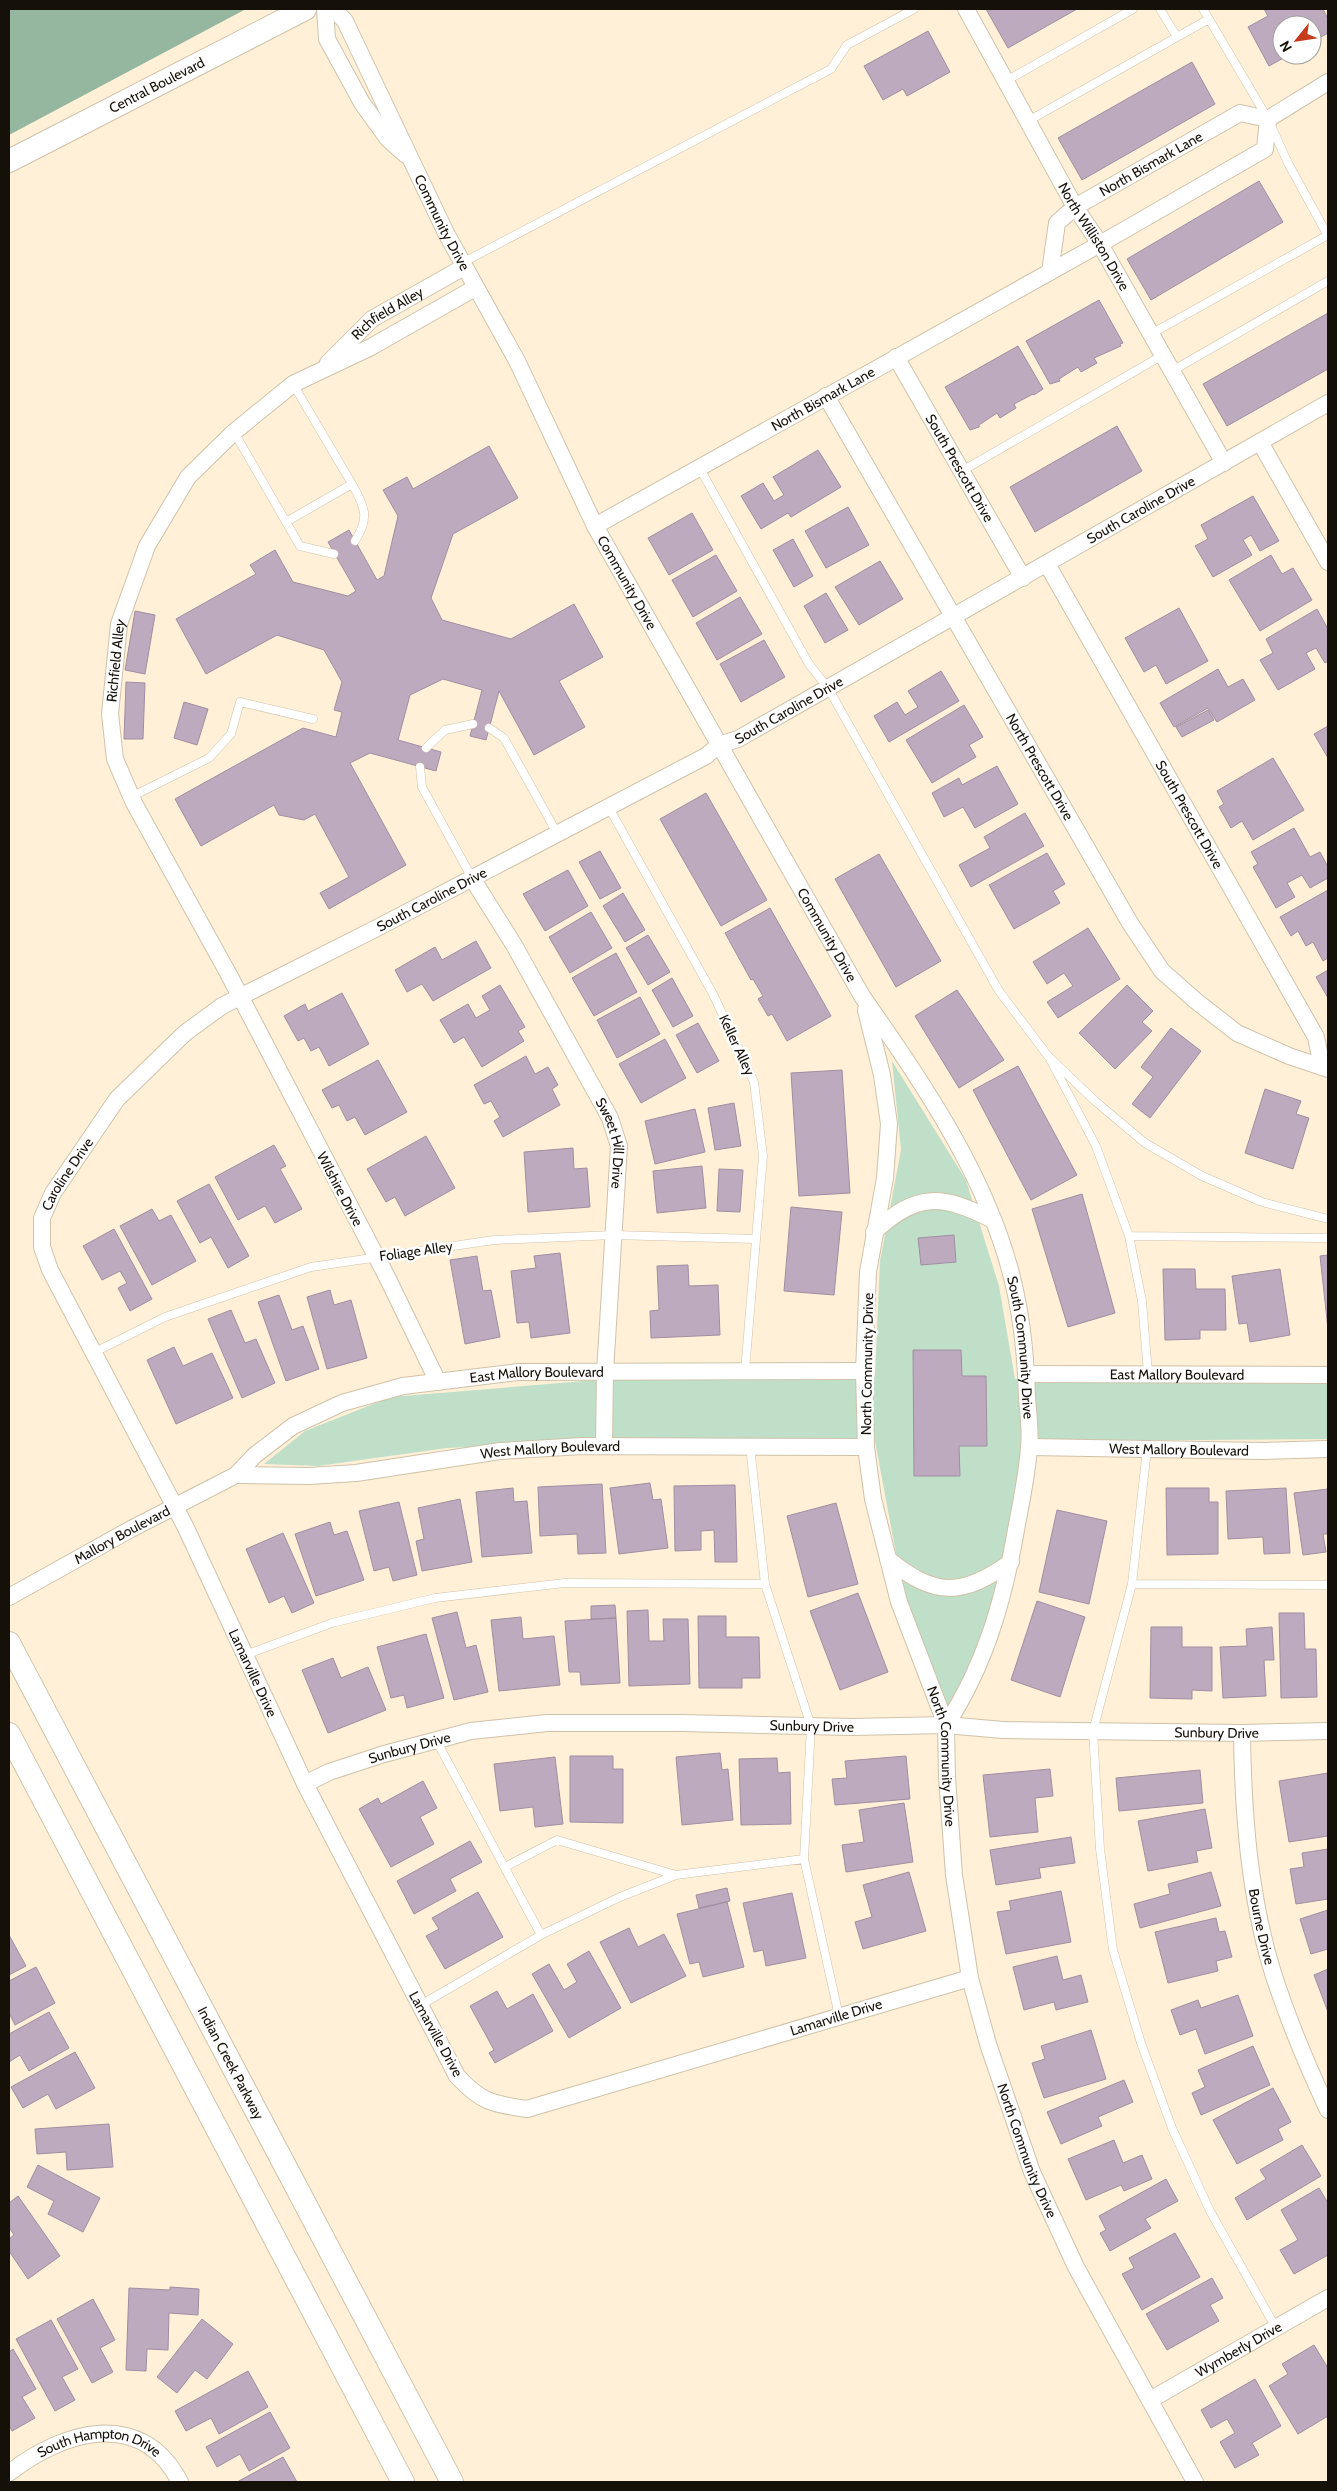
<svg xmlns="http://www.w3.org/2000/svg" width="1337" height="2491" font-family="Cabin,sans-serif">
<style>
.green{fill:#c0dfc9}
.forest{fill:#95b69f}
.building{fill:#bdaabf;stroke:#a08ea2}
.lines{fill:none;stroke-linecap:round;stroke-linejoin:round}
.lane-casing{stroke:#cfc2a9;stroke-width:9}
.street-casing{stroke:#cfc2a9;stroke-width:18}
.secondary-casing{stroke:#cfc2a9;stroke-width:24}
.lane{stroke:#fff;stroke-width:8}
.street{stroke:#fff;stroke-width:16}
.secondary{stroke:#fff;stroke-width:22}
.labels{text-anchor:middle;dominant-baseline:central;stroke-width:5;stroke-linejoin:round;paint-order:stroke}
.street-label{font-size:14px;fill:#151008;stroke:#fff}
</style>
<rect width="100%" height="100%" fill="#fff0d7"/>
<path class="green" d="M892,1061L966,1180L999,1286L1015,1379L1328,1380V1439L1053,1441L1034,1443L986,1634L947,1708L904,1596L875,1441L630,1439L447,1448L318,1466L264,1464L305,1431L391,1397L620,1378L875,1375L880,1261L901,1150Z"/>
<path class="forest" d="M9,9H246L9,135Z"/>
<path class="building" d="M986,9H1077L1008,48Z
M1264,9H1323L1328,19V33L1312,42V25H1282V55H1289L1269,66L1248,27L1268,16Z
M928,31L950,72L907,96L903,89L883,100L864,66Z
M1192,62L1215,104L1082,180L1058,138Z
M1259,181L1283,222L1151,300L1127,259Z
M1099,300L1123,343L1120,344L1121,346L1094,358L1097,363L1081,372L1078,367L1059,379L1060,381L1050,384L1026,341Z
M1328,313V369L1227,426L1203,384Z
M1018,346L1043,389L1034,395L1033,394L1014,404L1016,408L1000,418L997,413L979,425V427L970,430L945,387Z
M1117,426L1142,471L1035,532L1010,487Z
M489,446L518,498L453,534L431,598L442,620L511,639L574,604L603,657L559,681L585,727L534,755L499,691L486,740L470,736L482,690L443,679L410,695L398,740L441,752L436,771L370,753L350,763L406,865L329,909L320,893L349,877L315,814L304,820L279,815L274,805L201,846L175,799L303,728L336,737L342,712L334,710L342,682L324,650L277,635L206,674L176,619L256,574L250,565L275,550L293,582L348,596L356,591L328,542L349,530L377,580L384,576L398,516L383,490L407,477L413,489Z
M818,450L841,487L791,517L788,513L761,529L741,496L763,483L774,501L784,495L773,477Z
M1253,496L1279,541L1260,551L1251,535L1243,540L1252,555L1213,577L1195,546L1208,539L1201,525Z
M848,507L869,545L826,568L805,531Z
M692,513L713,550L669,575L648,538Z
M793,539L813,576L794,587L773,550Z
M716,555L737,591L693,617L672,580Z
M1271,555L1282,574L1293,568L1312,600L1260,631L1229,580Z
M880,561L903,599L859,625L835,587Z
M826,593L848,630L825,643L804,606Z
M740,597L762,634L717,660L696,623Z
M1179,608L1208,661L1166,684L1156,665L1144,672L1125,638Z
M1317,609L1328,629V661L1325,663L1316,648L1306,653L1315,669L1278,690L1260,660L1273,653L1266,639Z
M135,611L155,615L145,674L125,670Z
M764,640L785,677L741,702L720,664Z
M1218,669L1228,687L1243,679L1255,700L1217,722L1208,708L1174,727L1160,703Z
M941,671L959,701L889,742L874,716L897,702L905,715L918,707L908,691Z
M126,682L145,683L143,739H124Z
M184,702L208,709L197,745L174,738Z
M964,705L983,737L969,745L976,757L932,783L906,740Z
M1208,710L1214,720L1182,737L1176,727Z
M1328,726V758L1314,734Z
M1273,758L1304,810L1253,840L1242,821L1231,828L1219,807L1224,804L1217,791Z
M997,766L1018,804L975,828L963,807L944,817L932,793L959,778L962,785Z
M706,793L767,900L721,926L660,819Z
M1025,813L1044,846L971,887L959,865L990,848L984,837Z
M1294,828L1310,857L1320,852L1328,867V878L1310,888L1302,875L1287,883L1295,897L1276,908L1253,867L1258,864L1251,852Z
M600,851L621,888L600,899L579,862Z
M1047,853L1065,884L1053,891L1060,903L1014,929L989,885Z
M879,854L941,961L896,987L835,879Z
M568,870L588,906L545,931L523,894Z
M1328,890V958L1323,961L1313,942L1306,946L1298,931L1291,936L1280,917Z
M623,893L645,930L625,942L603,906Z
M770,908L831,1016L787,1041L772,1014L768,1016L758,999L763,996L753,979L751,980L725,933Z
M591,912L612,948L570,973L549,937Z
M1088,928L1120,979L1058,1018L1047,1002L1073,986L1064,973L1047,984L1033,962Z
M648,935L670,972L648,985L626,948Z
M476,941L491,968L433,1001L422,984L407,992L395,970L435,947L442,960Z
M616,953L637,992L594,1016L572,978Z
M1328,970V998L1316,977Z
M672,978L693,1016L673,1027L652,990Z
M500,985L525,1027L518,1031L524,1041L482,1067L464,1037L454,1043L440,1020L468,1004L476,1018L490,1010L482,996Z
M1127,985L1153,1011L1142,1022L1152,1031L1115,1069L1079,1033Z
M957,990L1004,1060L959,1088L915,1016Z
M342,993L369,1044L329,1066L319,1047L311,1051L304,1038L298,1041L284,1016L305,1004L308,1011Z
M640,997L660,1034L617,1058L597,1020Z
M698,1023L719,1061L697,1073L676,1035Z
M1171,1028L1201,1051L1150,1118L1132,1104L1153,1077L1141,1067Z
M665,1039L686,1078L641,1103L619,1064Z
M526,1056L535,1074L548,1067L558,1085L552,1089L560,1105L503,1137L494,1121L500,1117L491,1101L484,1104L474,1085Z
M378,1060L407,1112L365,1135L355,1117L347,1121L339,1105L332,1108L322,1090Z
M1018,1066L1077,1175L1031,1200L973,1090Z
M842,1070L850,1193L799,1196L791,1073Z
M1265,1089L1301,1101L1296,1114L1309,1118L1293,1169L1245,1153Z
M734,1103L741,1146L715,1150L708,1108Z
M695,1109L705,1152L655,1164L645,1121Z
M426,1136L455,1188L405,1216L395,1197L386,1202L367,1169Z
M274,1145L286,1166L280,1169L302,1209L275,1223L265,1206L238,1220L215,1177Z
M573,1148L574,1169L587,1168L590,1207L528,1212L524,1152Z
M702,1166L706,1208L657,1213L653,1171Z
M719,1169L743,1170L740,1212L717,1211Z
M209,1184L249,1256L228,1268L211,1237L200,1243L177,1201Z
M1082,1194L1115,1313L1068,1327L1032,1209Z
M791,1207L842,1212L834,1295L784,1291Z
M152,1209L159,1221L171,1215L196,1261L152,1285L120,1226Z
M114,1229L152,1299L130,1311L118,1288L127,1283L120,1271L102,1280L83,1246Z
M954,1235L956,1262L921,1265L918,1238Z
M560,1253L570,1333L531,1338L529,1322L517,1323L511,1271L536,1268L534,1256Z
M1328,1255V1329L1320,1256Z
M477,1256L483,1291L491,1290L500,1337L465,1344L450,1260Z
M688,1265L689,1286L718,1285L720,1335L651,1338L650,1311L659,1310L657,1266Z
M1163,1269H1195L1196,1289H1225L1226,1330H1200V1339L1165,1340Z
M1280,1269L1290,1335L1250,1342L1247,1323L1239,1324L1232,1276Z
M330,1290L334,1305L351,1300L367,1358L327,1369L307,1297Z
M279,1295L292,1330L303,1326L319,1369L286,1381L258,1302Z
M231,1310L245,1343L256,1339L275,1383L242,1398L208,1319Z
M174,1347L183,1366L212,1353L233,1398L176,1424L147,1360Z
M913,1350H961L962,1376H986L987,1446H959L960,1476H914Z
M650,1483L653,1500L661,1499L668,1548L619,1554L610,1488Z
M602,1484L606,1553L578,1554L577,1534L540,1536L538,1487Z
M735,1485L737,1562H715L714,1530L701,1531V1550L675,1551L674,1486Z
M513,1488L514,1502L527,1501L532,1553L482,1557L476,1492Z
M1166,1488H1209V1502H1218V1554L1167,1555Z
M1286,1488L1290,1553L1264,1554L1263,1537L1228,1539L1226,1491Z
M1328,1489V1534H1323L1326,1552L1303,1555L1294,1493Z
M460,1499L472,1562L422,1571L416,1541L424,1539L418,1508Z
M399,1502L417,1575L393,1581L389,1567L374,1571L359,1511Z
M836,1503L858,1584L808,1597L787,1516Z
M1057,1510L1107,1521L1089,1604L1039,1592Z
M330,1522L334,1535L347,1531L364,1580L316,1596L295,1534Z
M283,1533L314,1603L292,1613L284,1596L269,1603L246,1549Z
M858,1593L888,1672L840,1690L810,1611Z
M1037,1601L1085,1617L1060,1697L1011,1680Z
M615,1605L616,1618L591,1619V1606Z
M648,1610L649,1641H664L663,1619H688L690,1684L629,1686L627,1611Z
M457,1612L466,1648L476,1645L488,1692L454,1700L432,1618Z
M1279,1613H1304L1305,1649H1316L1317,1697L1281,1698Z
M698,1616H726V1637H759L760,1678H742V1688H699Z
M521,1617L523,1639L554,1636L560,1685L499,1691L491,1620Z
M616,1618L620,1683L581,1685L580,1672H569L565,1621Z
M1151,1627H1182V1647H1212V1691L1192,1690V1699L1150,1698Z
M1272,1627L1274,1660H1264L1266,1696L1223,1698L1220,1647L1247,1646L1246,1629Z
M426,1634L444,1698L407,1708L404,1695L391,1698L377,1647Z
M333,1658L341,1678L368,1667L386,1710L328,1733L302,1670Z
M720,1753L722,1770L728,1769L733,1820L682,1825L676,1757Z
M570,1756H613V1769H623V1823L570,1822Z
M906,1756L910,1799L835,1805L832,1779L847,1778L845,1761Z
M555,1757L563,1824L535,1827L533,1807L500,1811L494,1764Z
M777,1758L778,1773L790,1772L791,1824L741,1825L739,1759Z
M1050,1769L1053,1796L1035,1798L1038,1832L990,1837L983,1775Z
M1200,1770L1203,1803L1119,1811L1116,1778Z
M1328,1773V1836L1289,1842L1279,1781Z
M423,1781L437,1808L420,1817L434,1844L391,1867L359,1809L378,1798L381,1804Z
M904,1803L913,1862L846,1872L842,1845L864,1842L859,1810Z
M1205,1809L1212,1848L1196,1851L1198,1862L1148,1871L1138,1821Z
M1071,1837L1075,1863L1039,1868L1041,1878L996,1885L990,1850Z
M470,1841L482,1862L450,1879L456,1891L414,1914L397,1881Z
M1328,1849V1899L1296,1904L1290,1869L1304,1867L1302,1853Z
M909,1872L926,1931L863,1949L855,1922L872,1917L863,1885Z
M1211,1872L1221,1906L1140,1928L1134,1904L1170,1894L1168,1884Z
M727,1888L730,1901L699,1908L696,1895Z
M1061,1891L1071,1942L1006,1954L997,1912L1011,1910L1009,1901Z
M478,1892L503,1937L445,1969L426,1936L439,1929L432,1918Z
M792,1893L806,1958L766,1966L763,1950L754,1952L743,1903Z
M727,1902L744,1967L703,1977L699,1962L690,1964L677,1914Z
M1328,1910V1949L1311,1954L1300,1919Z
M1216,1918L1219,1932L1225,1931L1232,1957L1216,1961L1218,1971L1168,1983L1155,1932Z
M629,1928L638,1947L664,1934L686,1976L631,2003L600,1942Z
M9,1935L26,1966L9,1975Z
M589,1951L621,2008L569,2038L532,1974L549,1964L564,1990L577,1982L567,1964Z
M1057,1956L1063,1980L1081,1975L1088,2002L1056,2010L1054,2002L1024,2010L1013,1967Z
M36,1967L55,2003L15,2025L9,2013V1981Z
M1328,1969V2012L1314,1975Z
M497,1991L507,2009L533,1994L553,2031L495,2063L489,2053L494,2050L470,2006Z
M1238,1995L1253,2036L1205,2054L1196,2029L1180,2035L1171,2010L1198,2000L1201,2008Z
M49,2012L69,2048L29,2071L20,2055L9,2062V2034Z
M1091,2030L1106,2079L1044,2098L1032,2063L1045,2059L1041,2046Z
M1253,2046L1270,2085L1201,2115L1192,2093L1205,2087L1198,2070Z
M75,2052L95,2088L56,2109L48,2094L23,2108L11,2087Z
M1124,2080L1133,2102L1098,2117L1102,2126L1061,2144L1047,2112Z
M1273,2088L1291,2122L1278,2129L1283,2140L1237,2164L1213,2120Z
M109,2124L113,2167L67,2170L66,2152L37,2154L35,2129Z
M1114,2140L1123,2163L1142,2155L1152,2179L1124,2191L1121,2185L1086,2200L1068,2159Z
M1302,2145L1321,2176L1247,2220L1235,2198L1266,2179L1260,2170Z
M38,2165L100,2198L83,2232L48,2214L54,2201L27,2187Z
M1166,2179L1178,2201L1145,2219L1151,2228L1110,2251L1100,2233L1106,2230L1099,2216Z
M1319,2188L1328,2203V2255L1294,2274L1280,2250L1298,2240L1281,2210Z
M18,2196L60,2256L28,2279L9,2251V2239L14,2235L9,2227V2203Z
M1175,2233L1200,2277L1142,2310L1122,2274L1134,2268L1129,2258Z
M1212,2278L1223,2298L1210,2305L1219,2321L1167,2350L1146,2314Z
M170,2287L199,2289L198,2315L169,2313L168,2350L147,2349L146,2371L126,2370L129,2288L170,2290Z
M93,2299L115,2340L100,2348L113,2372L92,2383L57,2319Z
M202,2319L233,2344L207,2379L195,2370L177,2393L157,2377Z
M51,2320L78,2369L62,2377L75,2400L55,2411L16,2339Z
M1314,2345L1328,2368V2416L1298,2434L1269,2386L1288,2374L1282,2364Z
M13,2349L36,2389L22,2397L35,2418L12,2431L9,2425V2352Z
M248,2371L268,2407L219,2434L211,2418L186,2431L175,2411Z
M1255,2379L1281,2426L1252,2443L1259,2455L1235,2468L1220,2442L1235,2433L1227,2419L1211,2428L1201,2410Z
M270,2412L290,2448L249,2471L240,2454L217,2467L206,2447Z
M283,2457L297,2482H237Z"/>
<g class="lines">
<defs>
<path id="lane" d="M1160,9L1177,37
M1203,9L1268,119L1288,163L1328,236
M1006,81L1133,9
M1028,121L1209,19
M462,263L831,69L847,45L914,9
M1151,334L1328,235
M1172,371L1328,281
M234,432L286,522L352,484L293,384
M699,467L809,664L828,688L999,991L1048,1056L1095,1101L1145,1143L1202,1176L1262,1202L1328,1219
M962,471L1163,355
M352,484C365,507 370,518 355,541
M286,522L300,546L334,554
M489,728L504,738L557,833
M426,748L445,730L473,724
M420,767L422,787L472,878
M131,797L209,758L231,734L240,702L313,719
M608,806L713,994L754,1082L763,1156L745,1371
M1051,1061L1096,1146L1129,1236L1142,1301L1148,1373
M1129,1236L1328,1238
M93,1353L165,1317L311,1267L494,1240L614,1235L755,1239
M750,1446L765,1584L811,1726L804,1859L839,2016
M1147,1449L1132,1584L1093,1731L1100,1849L1113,1950L1141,2043L1172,2128L1210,2211L1276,2328
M1132,1584L1328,1585
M245,1655L332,1623L435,1598L565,1583L765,1584
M436,1740L541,1935
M505,1867L557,1840L676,1875
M419,2006L541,1935L620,1897L676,1875L804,1859"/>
<g id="street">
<path d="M325,9L327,39L362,103L388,139L406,155"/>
<path id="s1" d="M334,9L345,21L446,233L517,361L595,526L862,996C925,1086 994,1186 1016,1295C1023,1328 1026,1363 1027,1397C1028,1414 1031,1431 1029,1448C1027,1475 1021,1503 1016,1530C1004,1599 985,1666 946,1725"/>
<path id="s2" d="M966,9L1075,207L1100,244L1224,463"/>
<path id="s3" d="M1050,272L1057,223L1075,207L1240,113L1268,119L1328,82"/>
<path id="s4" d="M896,357L1023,578"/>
<path id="s5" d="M328,363L372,319L464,267"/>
<path id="s6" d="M826,396L1130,923L1162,971L1196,1001L1237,1033L1289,1056L1328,1069"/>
<path d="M1260,442L1328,562"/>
<path id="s7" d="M595,526L1100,244L1265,149L1268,119"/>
<path id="s8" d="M1047,564L1316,1037L1322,1067"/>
<path id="s9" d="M472,878L514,945L610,1118L619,1146L605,1372L604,1446"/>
<path id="s10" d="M866,1010L882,1075L889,1124L885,1178L868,1272L864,1371L866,1447L873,1499L899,1602L946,1725L947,1777L954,1875L970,1978L988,2044L1032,2172L1076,2267L1195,2482"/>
<path d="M874,1232C917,1192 942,1194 993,1220"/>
<path id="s11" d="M1026,1374L1328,1375"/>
<path id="s12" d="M438,1382L387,1277L228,973L134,803L115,759L110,714L119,624L147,546L188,477L234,432L293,384L371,347L475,288"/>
<path id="s13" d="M1030,1447L1264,1451L1328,1449"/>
<path id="s14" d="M236,1475L309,1476L356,1473L500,1451L582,1446L866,1447"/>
<path d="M888,1559C935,1597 961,1597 1011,1562"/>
<path id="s15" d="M9,1597L131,1529L236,1475L255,1455L293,1426L342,1403L403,1386L518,1372L864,1371"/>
<path id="s16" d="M1242,1733C1243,1813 1249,1896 1273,1973C1288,2020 1307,2065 1328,2110"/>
<path id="s17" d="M305,1784L329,1772L384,1754L471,1731L547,1723H682L852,1727L946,1725L1003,1730L1242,1733L1328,1731"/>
<path id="s18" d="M970,1978L527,2109C492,2104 481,2102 457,2076L305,1784L185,1526L50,1270L42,1247V1218L53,1193L117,1099L185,1033L222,1006L375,929L706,756L719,745L738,739L1328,403"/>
<path id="s19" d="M1150,2400L1328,2298"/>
<path id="s20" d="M9,2473C63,2431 141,2407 180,2482"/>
</g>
<g id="secondary">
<path id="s21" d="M9,161L305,9"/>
<path id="s22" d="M9,1643L452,2482"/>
<path d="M9,1734L403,2482"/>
</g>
</defs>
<use href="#lane" class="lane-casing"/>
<use href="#street" class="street-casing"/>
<use href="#secondary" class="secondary-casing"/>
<use href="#lane" class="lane"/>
<use href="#street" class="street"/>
<use href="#secondary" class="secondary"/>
</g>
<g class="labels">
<g class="street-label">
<text stroke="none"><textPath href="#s21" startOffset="166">Central Boulevard</textPath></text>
<text stroke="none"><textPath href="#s3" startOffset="161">North Bismark Lane</textPath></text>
<text stroke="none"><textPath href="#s1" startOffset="240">Community Drive</textPath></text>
<text stroke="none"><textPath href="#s2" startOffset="261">North Williston Drive</textPath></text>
<text stroke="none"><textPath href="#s5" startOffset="78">Richfield Alley</textPath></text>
<text stroke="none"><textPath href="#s7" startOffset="261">North Bismark Lane</textPath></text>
<text stroke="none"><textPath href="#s4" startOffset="128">South Prescott Drive</textPath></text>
<text stroke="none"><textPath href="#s18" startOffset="2825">South Caroline Drive</textPath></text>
<text stroke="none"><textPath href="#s1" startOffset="645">Community Drive</textPath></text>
<text stroke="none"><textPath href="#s12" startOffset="801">Richfield Alley</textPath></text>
<text stroke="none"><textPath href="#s18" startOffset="2420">South Caroline Drive</textPath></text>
<text stroke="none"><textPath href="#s6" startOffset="428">North Prescott Drive</textPath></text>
<text stroke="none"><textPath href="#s8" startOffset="288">South Prescott Drive</textPath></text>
<text stroke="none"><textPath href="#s18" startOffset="2015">South Caroline Drive</textPath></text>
<text stroke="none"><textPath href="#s1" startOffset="1050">Community Drive</textPath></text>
<text transform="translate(737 1045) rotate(65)">Keller Alley</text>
<text stroke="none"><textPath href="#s9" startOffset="302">Sweet Hill Drive</textPath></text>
<text stroke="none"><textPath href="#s18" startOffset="1549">Caroline Drive</textPath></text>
<text transform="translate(340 1189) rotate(62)">Wilshire Drive</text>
<text transform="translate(416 1251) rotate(-8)">Foliage Alley</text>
<text stroke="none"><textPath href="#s1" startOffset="1512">South Community Drive</textPath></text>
<text transform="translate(867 1364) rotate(-89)">North Community Drive</text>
<text stroke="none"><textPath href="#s11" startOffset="151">East Mallory Boulevard</textPath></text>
<text stroke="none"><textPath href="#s15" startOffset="585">East Mallory Boulevard</textPath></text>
<text stroke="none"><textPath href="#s13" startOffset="149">West Mallory Boulevard</textPath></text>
<text stroke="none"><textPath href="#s14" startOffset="316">West Mallory Boulevard</textPath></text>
<text stroke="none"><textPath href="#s15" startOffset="129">Mallory Boulevard</textPath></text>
<text transform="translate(253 1673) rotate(65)">Lamarville Drive</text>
<text stroke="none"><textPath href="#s17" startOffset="516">Sunbury Drive</textPath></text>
<text stroke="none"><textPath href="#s17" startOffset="921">Sunbury Drive</textPath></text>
<text stroke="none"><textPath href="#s17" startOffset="111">Sunbury Drive</textPath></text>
<text stroke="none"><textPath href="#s10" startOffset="762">North Community Drive</textPath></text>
<text stroke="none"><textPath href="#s16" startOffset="195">Bourne Drive</textPath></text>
<text transform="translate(836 2017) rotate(-17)">Lamarville Drive</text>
<text transform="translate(436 2034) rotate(61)">Lamarville Drive</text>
<text stroke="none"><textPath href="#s22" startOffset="475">Indian Creek Parkway</textPath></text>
<text stroke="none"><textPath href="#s10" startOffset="1168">North Community Drive</textPath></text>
<text stroke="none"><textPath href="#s19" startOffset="102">Wymberly Drive</textPath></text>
<text stroke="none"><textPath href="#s20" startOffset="100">South Hampton Drive</textPath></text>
</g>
</g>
<rect width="1337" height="2491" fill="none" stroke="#151008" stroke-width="20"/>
<g transform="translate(1297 40) rotate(240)"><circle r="24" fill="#ffffff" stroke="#a19f9c"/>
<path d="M0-4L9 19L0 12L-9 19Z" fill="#c63b1d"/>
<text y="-8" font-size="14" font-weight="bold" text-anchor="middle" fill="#151008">N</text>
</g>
</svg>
